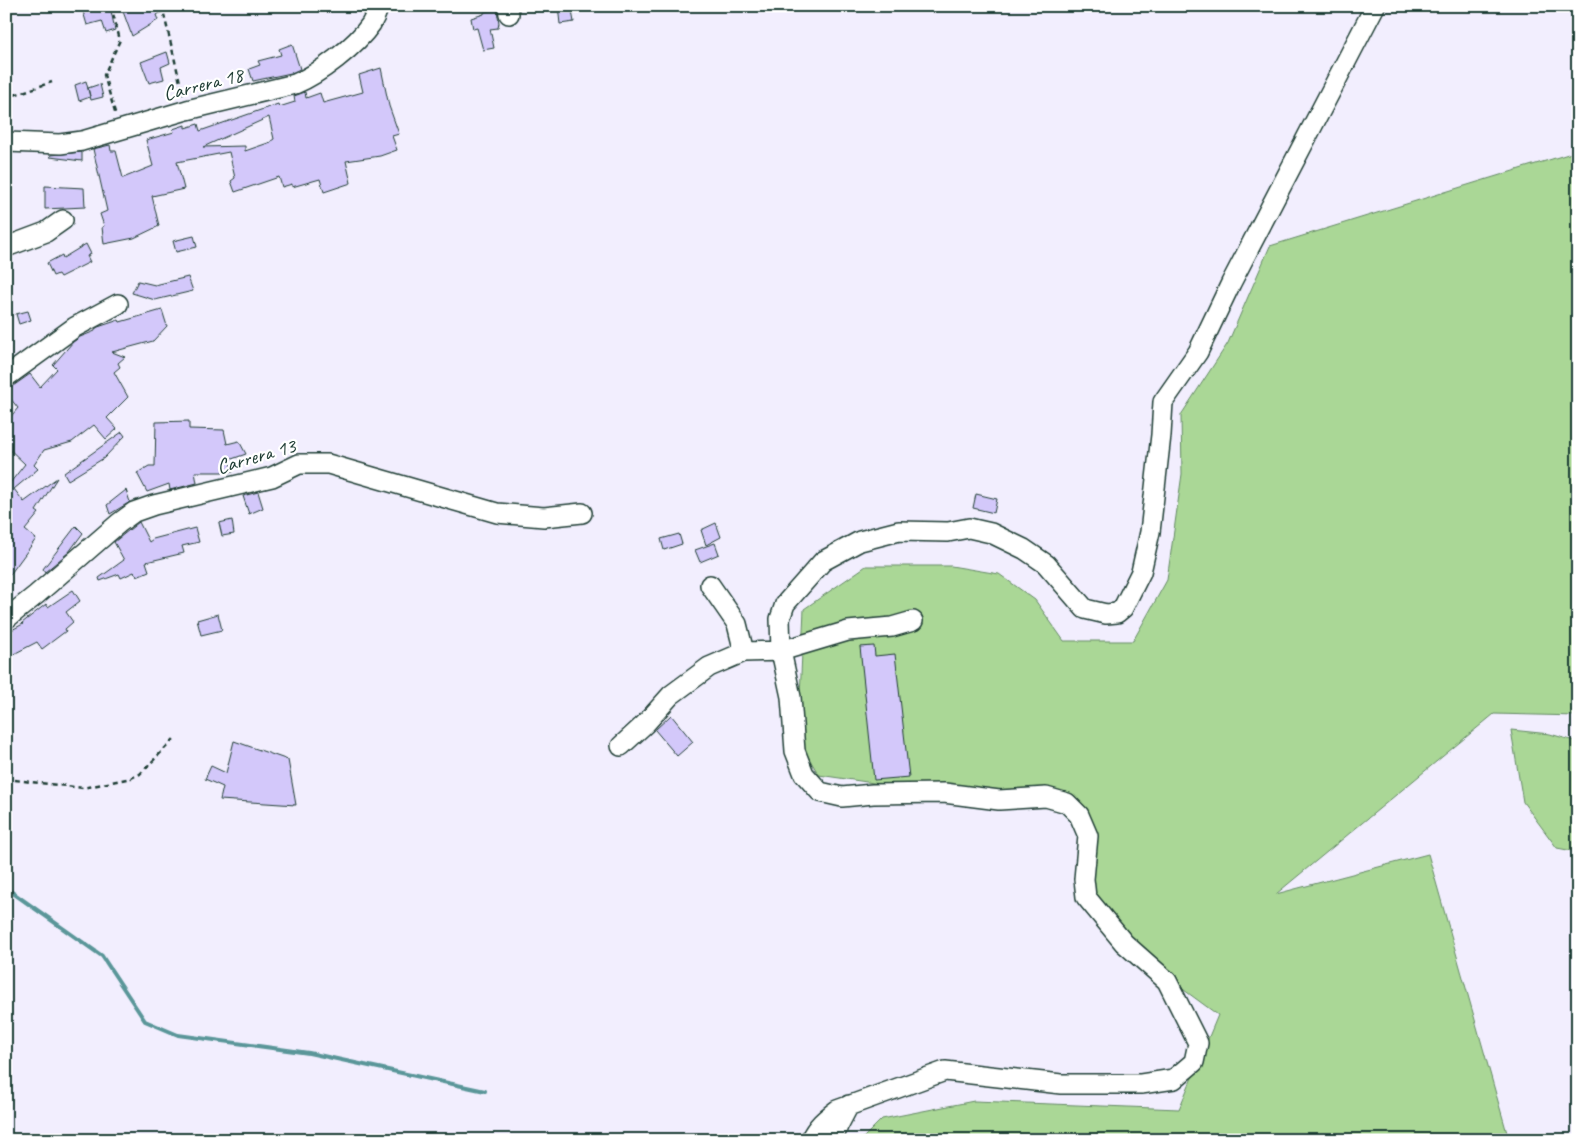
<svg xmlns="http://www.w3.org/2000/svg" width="1584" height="1146" font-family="Caveat,sans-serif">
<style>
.green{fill:#aad796;stroke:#648a65}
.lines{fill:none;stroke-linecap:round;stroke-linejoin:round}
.stream{stroke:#5a9699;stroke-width:4}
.building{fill:#d3c8fa;stroke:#1f3d34;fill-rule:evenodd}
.minor-casing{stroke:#1f3d34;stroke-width:22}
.path{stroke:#1f3d34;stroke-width:2.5;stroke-dasharray:5 4;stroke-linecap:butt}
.minor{stroke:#fff;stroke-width:19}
.labels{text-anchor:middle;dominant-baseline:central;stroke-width:4.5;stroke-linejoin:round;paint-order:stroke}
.street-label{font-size:21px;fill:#1f3d34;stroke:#fff}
</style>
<rect width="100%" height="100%" fill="#f2eefe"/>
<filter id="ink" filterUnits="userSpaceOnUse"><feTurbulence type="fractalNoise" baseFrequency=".02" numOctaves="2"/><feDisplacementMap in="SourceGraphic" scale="10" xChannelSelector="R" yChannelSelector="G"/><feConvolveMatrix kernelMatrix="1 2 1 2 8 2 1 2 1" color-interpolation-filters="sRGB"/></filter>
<g filter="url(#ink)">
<path class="green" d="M1578,151V716L1494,714L1276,894L1428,854L1509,1140H861L882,1119L974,1101L1179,1109L1218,1015L1112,937L1129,932L1108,916L1087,876L1084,813L1041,792L976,795L901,787L819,775L798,740L804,609L866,566H951L999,574L1035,600L1064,641H1133L1167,580L1182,474L1181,415L1228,343L1270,246Z
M1511,730L1550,734L1578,742V852L1557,848L1523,802Z"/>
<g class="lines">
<path class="stream" d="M6,888L102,956L145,1021L178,1035L309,1053L485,1091"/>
</g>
<path class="building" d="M89,6H110L115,30L106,33L102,21L87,25L82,8Z
M121,6H175L156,15L158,20L132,36Z
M558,6H571L574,22L560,24Z
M497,10L499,23L498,28L490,29L494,48L483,50L477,28L473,29L471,18L484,14V12Z
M292,44L300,69L291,73L253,81L249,69L260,65L258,61L281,55L279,49Z
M167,52L170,63L161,67L164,79L149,83L141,62Z
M381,68L389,106L399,134L392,136L397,150L380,156L346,161L351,183L324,192L320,179L292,187V184L282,187L279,177L235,192L231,181L235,178L229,152L177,162L184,189L152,196L159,226L134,238L104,244L102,227L104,226L100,214L107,211L93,149L110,145L111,151H116L123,178L153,166L146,140L174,132L173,129L185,125V128L198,124L200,131L278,104L279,107L295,102L294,96L305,92L306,98L320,93L323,103L363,92L359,75ZM269,117L274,139L271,141V142L245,151V146L203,147Z
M86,81L90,97L79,101L75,85Z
M100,84L103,97L91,100L88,88Z
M82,152V161L50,157L51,155Z
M45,186L84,188L85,207L45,209Z
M194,236L197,247L176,252L173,241Z
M86,244L91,254L87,256L90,262L60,277L58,274L53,276L47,263L62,255L63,258Z
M188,277L193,291L155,300L132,293L138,281L155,285Z
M162,310L167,326L153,341L112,352L125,357L118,363L120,367L114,372L128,397L107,418L117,429L106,439L94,425L72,442L44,450L34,465L38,469L14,489L24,502L57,478L36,511L39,513L25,530L36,539L6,580V478L10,483L25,464L6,446V422L18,408L6,393V388L13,386L30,374L40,387L57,369L53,365L73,342L80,337L95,331V329L98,327L119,320L120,322Z
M28,311L31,320L19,324L16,314Z
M189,421V429L224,430L227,444L239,441L246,454L229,460L233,472H195L197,483L170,490L169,484L147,492L137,473L149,466H155L156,422Z
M122,432L125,436L104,458L68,480L64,473Z
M126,490L130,502L110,514L107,505Z
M258,492L263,508L249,514L243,496Z
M976,494L997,499L994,513L973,508Z
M232,520L234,534L222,536L219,523Z
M139,522L149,542L153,539L195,528L199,542L182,546L184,553L146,562L149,571L137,576L134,572L121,578L119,574L100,581L99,578L124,560L114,542Z
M716,523L721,537L706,545L701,530Z
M76,526L83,533L69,552L45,572L43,569Z
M679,534L682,544L664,550L661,539Z
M715,543L719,554L700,562L695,550Z
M73,590L80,601L66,612L73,622L65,629L66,631L42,649L37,642L6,658V633L23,624L22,623L46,604L48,607Z
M218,614L222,630L201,635L197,620Z
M874,646L875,656L895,654L909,777L874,780L860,647Z
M671,715L693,742L677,756L655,730Z
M234,741L288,760L296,805L220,800L223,787L205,779L211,766L226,773Z"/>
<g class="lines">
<defs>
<path id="minor" d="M508,6L509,14
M6,142L60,144L82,141L187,110L295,84C319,74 356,46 371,24C374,19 377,12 379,6
M6,247L46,232L63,220
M6,377L75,327L118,304
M710,585L737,624L744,652
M6,619L36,595L119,523L134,512L154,505L272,477L299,464H328L497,513L544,517L582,513
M621,746L645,724L671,695L709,667L744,652L781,651L848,631L892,627L913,621
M810,1140C817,1126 825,1119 837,1110L945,1071L1061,1084H1141L1174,1079L1194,1062L1198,1043L1167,981L1124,943L1086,897L1084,879L1088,836L1079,815L1067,803L1046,797L999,800L944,793L873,794L842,797L820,792L804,774L795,751L791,697L781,651L780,619L785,604L823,561L860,541L899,531L948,532L969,528L991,533L1024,549L1046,564L1085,609L1106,614L1117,613L1123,608L1141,572L1150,532L1161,435L1163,402L1198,352L1231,283L1375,6
M833,1140L838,1126L849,1105"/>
</defs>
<use href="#minor" class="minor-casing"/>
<path class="path" d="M111,6L120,40L104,75L116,116
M162,6L183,95
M6,93L14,95L52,82
M6,779L83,788L131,778L140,774L175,738"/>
<use href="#minor" class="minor"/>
</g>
</g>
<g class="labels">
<g class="street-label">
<text transform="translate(203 84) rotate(-14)">Carrera 18</text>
<text transform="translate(256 456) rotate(-16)">Carrera 13</text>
</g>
</g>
<rect width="1584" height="1146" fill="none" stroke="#fff" stroke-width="25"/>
<rect x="12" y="12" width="1559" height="1121" fill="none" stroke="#1f3d34" stroke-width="2" filter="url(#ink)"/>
</svg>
